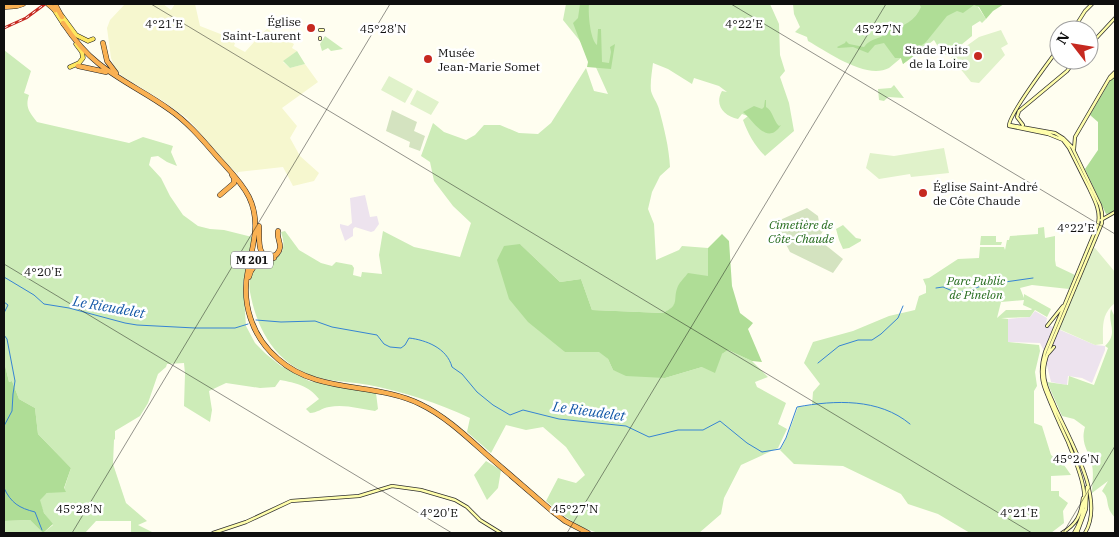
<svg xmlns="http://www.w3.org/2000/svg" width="1119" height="537" font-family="'IBM Plex Serif',serif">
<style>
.industrial{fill:#ede3ee}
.farmland{fill:#f6f7cf}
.green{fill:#cdecb8;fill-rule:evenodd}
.forest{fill:#afdd96}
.cemetery{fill:#d4e3c0}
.pitch{fill:#e0f2ca}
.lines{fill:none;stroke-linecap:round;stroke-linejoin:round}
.stream{stroke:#3684d3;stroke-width:1}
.secondary-tunnel{stroke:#dbdace;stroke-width:2.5;stroke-dasharray:2.5 1;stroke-linecap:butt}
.secondary-casing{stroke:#313131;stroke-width:4}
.primary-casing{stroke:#202020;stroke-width:5}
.highway-casing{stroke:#202020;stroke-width:5.5}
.secondary{stroke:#fffeab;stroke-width:2.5}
.primary{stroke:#fee861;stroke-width:4}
.highway{stroke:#fab153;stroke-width:4.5}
.rail-casing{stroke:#c62920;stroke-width:3}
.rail{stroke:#fff;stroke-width:1;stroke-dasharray:4;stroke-linecap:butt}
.ticks{fill:none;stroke:#0f0f0f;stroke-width:1;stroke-opacity:0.45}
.poi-dot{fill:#c62920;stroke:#fff;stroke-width:2}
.labels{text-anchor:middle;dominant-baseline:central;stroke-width:5;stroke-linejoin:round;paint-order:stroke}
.shield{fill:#fff;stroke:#575757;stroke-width:1}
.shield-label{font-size:11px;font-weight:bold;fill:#0f0f0f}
.poi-label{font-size:12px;fill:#0f0f0f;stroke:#fff;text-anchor:end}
.park-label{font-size:12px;font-style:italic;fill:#236a1b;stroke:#fff}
.water-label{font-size:14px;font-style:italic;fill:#1156a7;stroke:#fff}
.ticks-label{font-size:12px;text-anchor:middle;fill:#0f0f0f;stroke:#fff;stroke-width:5;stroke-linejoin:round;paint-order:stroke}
</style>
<rect width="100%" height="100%" fill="#fffef0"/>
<path class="industrial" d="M365,195L370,217L377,216L379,224L374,231L371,232L355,227L353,229V236L345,241L340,227V224L348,226L352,223L350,198Z
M1035,311L1047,318L1046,324L1095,345L1105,346V350L1092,383L1082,378L1068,376L1067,385L1051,382L1043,349L1040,343L1008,342V319L1030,317Z"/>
<path class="farmland" d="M125,4H163L171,10L175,4H195L200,26L223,35L235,43L234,46L245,52L255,41L256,38L267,29L294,44L292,48L297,51L283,62L290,68L305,64L318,82L282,108L297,126L290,138L300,156L319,173L314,181L293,186L283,167L238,172V174L229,166L188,119L163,101L122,76L114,66L111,58L107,28L110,20Z"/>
<path class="green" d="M566,4H770L779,24L780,55L785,71L780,77L789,103L794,131L765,156C755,146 748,134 743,120L748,116L742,114L738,119C724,116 714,105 722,91L727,92L719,86L694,78L692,84L668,69L653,63C652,72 650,82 651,91C653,98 657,102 659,109C664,128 669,147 670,167L660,176L652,192L648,209L654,224L656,260L679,250L682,246L708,248V276L678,287C677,301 677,306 663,313L592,310L581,279L560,282L520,244L565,352L599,351L608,359L613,370L665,378L702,367L728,350L752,361L768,377L755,382L757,387L786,403L778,424L787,429L778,448L741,465L724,498L721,514L699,533H598L581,527L561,514L546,501L558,478L576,483L585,475L566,447L543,427L526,430L506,425L491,453L467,432L470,418C438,403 404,392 369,385C354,382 339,382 324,379C280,369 258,335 250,292C248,283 251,267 261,262C265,260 271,261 275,258C286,253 284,241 281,232L285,231L299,250L321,263L332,266L336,262L352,265L354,268L353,275L361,277L362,272L382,274L379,255L383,231L414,247L460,257L471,223L453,206L434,181L430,162L421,156L433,123L444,132L466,140L475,135L484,125H500L519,133L538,134L551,123L586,68L594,91L608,94L589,52L563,20Z
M793,4H976L986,19L982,23L980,21L972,26V36L950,54L943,55L934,40L903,64L901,58C897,61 893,65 889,68C866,80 828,52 808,41L807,37L795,32L800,27L794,14Z
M325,36L343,49L331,51L328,48L322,51L320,44Z
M4,50L31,71L24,93L29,95C25,107 29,112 37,122L129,143L143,137L173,146L171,152L177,166L167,162L158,156L151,157L149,165L161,178L170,196L183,215L198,226L210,229L224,230L252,237L243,284L246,326L255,343L266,354L281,366L309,381L376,393L378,409L375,411C360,409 345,404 329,407C322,408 317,413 310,413L306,409L319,399C308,385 296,383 280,380L275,387L260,388L226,383L209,391L212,410L210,422L184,406L185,374L184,363L167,364L166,367L158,374L148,403L140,416L115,431V439L114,440L113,464L126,503L147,521L138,525L154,533H131V521H96L85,533H4V521L30,520L43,533L53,525L44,513L39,500L47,493L64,489L71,468L38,434L35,408L19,399L12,381L9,382L4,361Z
M297,51L305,64L290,68L283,61Z
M894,85L904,98L888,97L884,101L879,100L878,89L891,88Z
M843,225L856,238L861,239V241L849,248L843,249L839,240L836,229Z
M1044,227L1045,238L1055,236V260L1056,266L1075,275L1069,289L1032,285L1020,288L1024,298V294L1051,309L1047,317L1035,310L1030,317L1001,318L1008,319V342L1039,345L1040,351L1035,372L1037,386L1034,391V423L1042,426L1051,455L1064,465L1071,475L1051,476V491H1059V496L1068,503L1063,511L1064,523L1051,533H970L938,514L908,504L901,494L843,466L794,464L780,450L787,437L798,407L812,405L813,392L820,384L804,363L813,342L853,331L889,316L915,310L919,296L926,293V286L923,279L929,278L958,259L979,258L980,247H1004L1005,250L1007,240H1009L1010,236L1038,234V228ZM1024,300L1023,305L1032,309L1031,310H1006L997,318L1001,302Z
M981,236H996V242H1002L1001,245H980Z
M1111,309L1115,317V518C1113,515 1111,513 1110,511C1106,503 1109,497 1102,491L1108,481L1092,493C1092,484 1094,474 1092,465C1089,451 1080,444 1085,427L1074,419L1062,416L1047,382L1068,385L1069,376L1094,385L1108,348L1105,346C1119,332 1107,324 1111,309Z
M486,461L501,470L498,488L487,500L474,475Z"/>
<path class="forest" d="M580,4H589C588,13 590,39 597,45L598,29H601L602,62L609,63L611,52L610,47L615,44L611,69L587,67L588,62L573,23L578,18Z
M919,4H1004L993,11L986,19L979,7L974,5L963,13L957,11L947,16L926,42L918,48L919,52L903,64L901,58H895L884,43L875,45L868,53L853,47L838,48L837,47L845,43L846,41L849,44L864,47C871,37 882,40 890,30C903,27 916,20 921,7Z
M1115,77V212L1106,214L1085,169L1098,150V122L1090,115L1111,79Z
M765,100H766V107C773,111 773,120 779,126L781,125C767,147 753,120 743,112L754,106L762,109L764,107Z
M722,234L729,241L732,286L740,313L753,323L748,329L762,362L752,361L728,350L722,354L715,373L702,367L665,378L626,376L613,370L608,359L599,352H565L528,322L509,299L497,260L504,246L520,244L560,282L581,279L592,310L663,313C681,304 672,300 678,286C680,282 685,277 688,273L708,276V248Z
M4,361L9,382L12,381L19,399L35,408L38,434L71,468L64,488L66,492L47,493L40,500L44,513L53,524L43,533L30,520L4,521Z"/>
<path class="cemetery" d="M392,110L417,122L414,131L425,136L420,151L409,147L410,142L386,131Z
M807,208L818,216L820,228L823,231L818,239L843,259L833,273L790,252L781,235L771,224Z"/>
<path class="pitch" d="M1001,30L1008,44L1001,48L1005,55L979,83L971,82L951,57L979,37Z
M389,76L413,89L405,103L381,90Z
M417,90L439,102L431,115L410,104Z
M944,148L949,173L911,177L910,174L879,179L866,168L870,153L894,156Z
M1095,248L1115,272V303C1101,314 1103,327 1103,344L1095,345L1059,329L1092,249Z"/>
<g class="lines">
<path class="stream" d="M4,277L34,295L44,304L69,308L125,323L137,325L195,328H235L248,324
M936,288L943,287L955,292L967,291L984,285L1033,278
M4,302L8,305L4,313
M256,320L281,322L315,321L332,327L377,335L384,344L390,347L401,348L405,345L409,338C426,340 447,348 452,367L462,374L477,392L493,405L510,415L523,410L559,419L626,426L649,437L678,430H703L720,421L747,443L762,452L780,449L786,438L797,407C835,400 879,398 910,424
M4,335L7,339L15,381L13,394L12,411L4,426
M818,363L839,346L858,340H872L881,334L898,318L903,306
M4,488C11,503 19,508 35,512L42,530"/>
<path class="secondary-tunnel" d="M1099,225L1101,216"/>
<defs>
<path id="secondary" d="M320,30H323
M1073,30L1085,11L1092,4
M320,39V38
M1089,46L1115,18
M1059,48C1050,60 1008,116 1009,126L1048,134L1063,140L1069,148L1089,188
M1110,79L1115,75
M1010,125L1055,133L1063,138L1072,147L1100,205L1102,213V223L1048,352C1046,358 1044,364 1044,370C1043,383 1050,395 1055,407C1069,439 1106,499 1085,533
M1023,125L1017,117L1019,111L1067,71L1075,60
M1074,149L1075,137L1110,77L1115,72
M1101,220L1115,212
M1047,326L1063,306
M1048,354L1054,347
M213,533L246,522L291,501L359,496L392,486L421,490L455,500L467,507L480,520L501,533
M1062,533C1077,524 1081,515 1083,498
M1074,533C1094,500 1081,475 1068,442C1060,425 1052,407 1045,389C1040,376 1041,365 1045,352L1098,224C1101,210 1094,199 1088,186
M1077,533L1086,509L1087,487"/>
<path id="primary" d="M53,8L64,25
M62,16L76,35L88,41L93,39
M70,67L79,63L83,58L82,52L76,44"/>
<path id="highway" d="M48,4L55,10
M55,4L62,17
M4,7L17,6L23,4
M63,23C73,38 84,52 98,63C120,81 147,93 170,110C190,124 205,143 221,161C231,172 242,183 249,197C261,222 253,244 248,270C241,303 252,337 278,359C317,394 375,382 420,404C445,416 466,436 486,454C508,473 530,492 552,511L565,521L588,533
M103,43L107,61L116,73
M78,66L106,72
M220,195L234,183V178L232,175
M259,226C260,239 255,261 276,255C285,246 276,240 278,231
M249,277C252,263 261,261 274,258"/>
</defs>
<use href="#secondary" class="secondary-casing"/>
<use href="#primary" class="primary-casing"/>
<use href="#highway" class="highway-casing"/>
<use href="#secondary" class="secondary"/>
<use href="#primary" class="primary"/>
<use href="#highway" class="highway"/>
<defs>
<path id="rail" d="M4,28L26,18L45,4"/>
</defs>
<use href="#rail" class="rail-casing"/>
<use href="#rail" class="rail"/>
</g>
<path class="ticks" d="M151,4L1032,533M731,4L1115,234M4,264L452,533M72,533L390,4M567,533L886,4M1063,533L1115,446"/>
<g class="poi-dot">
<circle cx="311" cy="28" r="5"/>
<circle cx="978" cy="56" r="5"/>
<circle cx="428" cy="59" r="5"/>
<circle cx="923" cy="193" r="5"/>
</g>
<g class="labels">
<rect class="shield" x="231" y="251.5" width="42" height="17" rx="4"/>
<g class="shield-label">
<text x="252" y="260">M 201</text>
</g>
<g class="poi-label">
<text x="301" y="21">Église<tspan x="301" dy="14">Saint-Laurent</tspan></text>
<text x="968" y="49">Stade Puits<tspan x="968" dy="14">de la Loire</tspan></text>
<text x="438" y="52" text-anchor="start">Musée<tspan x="438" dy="14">Jean-Marie Somet</tspan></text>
<text x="933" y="186" text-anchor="start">Église Saint-André<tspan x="933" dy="14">de Côte Chaude</tspan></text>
</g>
<g class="park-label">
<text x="801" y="224">Cimetière de<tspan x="801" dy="14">Côte-Chaude</tspan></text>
<text x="976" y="280">Parc Public<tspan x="976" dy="14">de Pinelon</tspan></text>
</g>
<g class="water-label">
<text transform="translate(109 307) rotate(10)">Le Rieudelet</text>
<text transform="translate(589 411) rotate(8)">Le Rieudelet</text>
</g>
</g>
<g class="ticks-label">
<text x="164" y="28">4°21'E</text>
<text x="744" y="28">4°22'E</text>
<text x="383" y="33">45°28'N</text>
<text x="878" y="33">45°27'N</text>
<text x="1076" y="232">4°22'E</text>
<text x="43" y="276">4°20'E</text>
<text x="1076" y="463">45°26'N</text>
<text x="79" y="513">45°28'N</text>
<text x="575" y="513">45°27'N</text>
<text x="439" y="517">4°20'E</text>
<text x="1019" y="517">4°21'E</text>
</g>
<rect width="1119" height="537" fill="none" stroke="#0f0f0f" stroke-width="10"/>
<g transform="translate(1074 45) rotate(301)"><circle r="24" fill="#ffffff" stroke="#9f9f9f"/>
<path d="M0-4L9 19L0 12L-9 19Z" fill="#c62920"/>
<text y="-8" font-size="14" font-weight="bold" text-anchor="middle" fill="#0f0f0f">N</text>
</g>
</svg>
